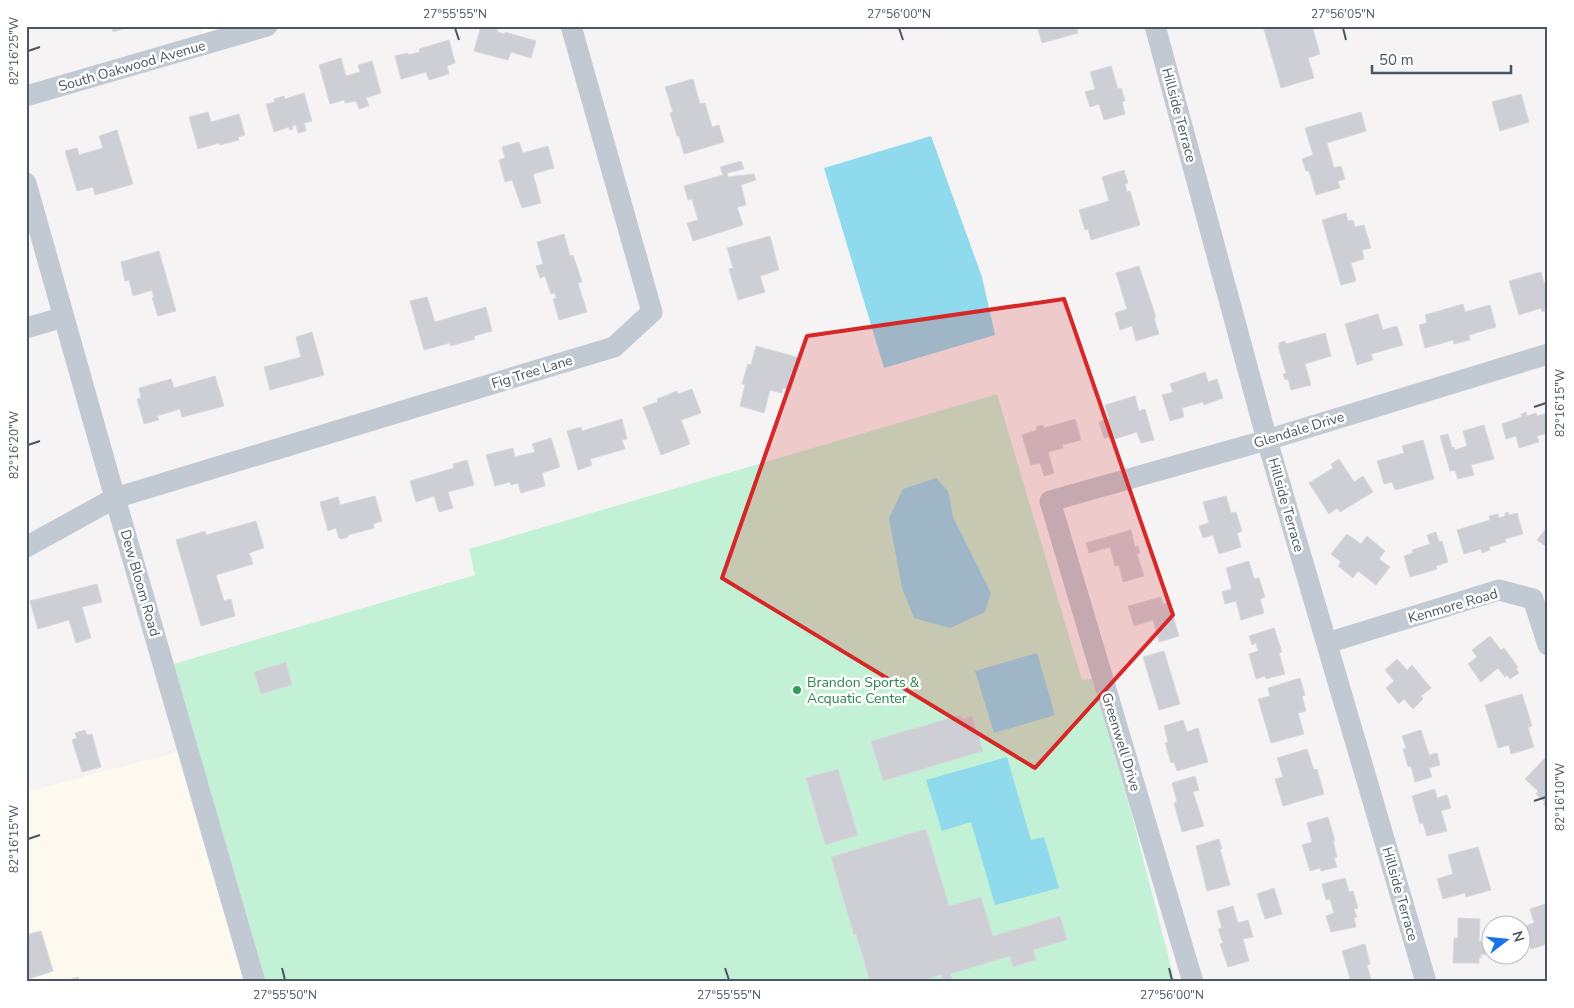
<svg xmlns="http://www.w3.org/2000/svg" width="1574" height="1008" font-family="'Nunito Sans',sans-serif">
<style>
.commercial{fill:#fdf9ef}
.green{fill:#c3f1d5}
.water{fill:#90daee}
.building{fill:#cdcfd5;stroke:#d7d9de}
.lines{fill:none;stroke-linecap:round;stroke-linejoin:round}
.minor{stroke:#c1cad2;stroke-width:21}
.marked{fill:#d62828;fill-opacity:0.2;stroke:#d62828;stroke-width:4;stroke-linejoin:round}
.ticks{fill:none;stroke:#4a5661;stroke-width:2}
.leisure-dot{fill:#2e9e5b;stroke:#fff;stroke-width:2}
.labels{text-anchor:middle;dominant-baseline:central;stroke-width:5;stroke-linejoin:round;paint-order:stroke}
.street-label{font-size:14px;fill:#4a5661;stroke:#fff}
.leisure-label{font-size:14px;fill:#27864d;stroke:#fff;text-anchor:start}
.neatline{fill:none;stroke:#4a5661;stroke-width:2}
.ticks-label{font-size:12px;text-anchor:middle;fill:#4a5661}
</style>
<rect width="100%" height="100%" fill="#f5f3f3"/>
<path class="commercial" d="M200,26H234L203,35Z
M177,752L244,982H26V792Z"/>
<path class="green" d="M997,394L1082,680L1092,679L1131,812L1175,982H266L174,664L475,575L469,549Z"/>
<path class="water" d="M931,136L982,277L995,335L884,368L824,168Z
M936,478L948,491L953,517L991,593L985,612L950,628L914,618L902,588L889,518L903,489Z
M1037,653L1055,715L994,733L975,671Z
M1007,757L1031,840L1044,837L1059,888L995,905L971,822L942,831L926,780Z"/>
<path class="building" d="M112,26H132L113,32Z
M481,26H495L494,29L498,30L497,32L505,34V32L536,41L531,58L511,52L508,60L474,51Z
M1037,26H1076L1078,33L1042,43Z
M1263,26H1312L1320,54L1308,58L1314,78L1281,88Z
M449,40L455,63L447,66L449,74L429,80L426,72L401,79L395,56L408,53V55L420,52L419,49Z
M341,58L346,76L360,72L358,65L372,61L381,93L366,98L369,106L359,109L356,101L345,103L344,100L330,104L319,65Z
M1111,66L1118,89L1121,88L1125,101L1122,102L1125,114L1104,120L1099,104L1090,107L1085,92L1095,89L1090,72Z
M693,79L700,104L705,103L712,127L719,125L724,142L684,154L679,136H677L670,113L673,112L665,87Z
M304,93L312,121L304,123L306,131L298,133L296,125L292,126L293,129L289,130V127L274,132L266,104L275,102L274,99L284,96L285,99Z
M1521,94L1529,122L1500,131L1492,102Z
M208,112L211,122L239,114L245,135L238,137L239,140L220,145L219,143L198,149L189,117Z
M1361,112L1366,131L1327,143L1334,168L1341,166L1345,179L1338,181L1340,188L1316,195L1309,171H1306L1302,159L1313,155L1305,128Z
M117,130L133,184L95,195L93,187L77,191L65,151L77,148L79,155L103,148L99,136Z
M519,142L523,153L548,146L554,168L533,174L541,203L522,208L512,180L505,182L499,160L505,158L502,147Z
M741,161L744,169L727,173L728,177L754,174L756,180L741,185L746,205L737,207L743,225L693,241L687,223L698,220L692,199L688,200L684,186L723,175L720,167Z
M1124,170L1128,183L1125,184L1127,192L1130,191L1140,225L1091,240L1088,229L1085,230L1079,210L1109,201L1102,177Z
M1346,213L1348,221L1353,220L1355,227L1364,225L1371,248L1362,250L1364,259L1351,263L1356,281L1341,285L1322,220Z
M564,234L570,256L573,255L582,282L578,283L587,312L559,320L553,299L556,298L555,293L551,294L545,276L540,278L536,266L543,264L537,242Z
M770,236L779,270L760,276L765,292L738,300L729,269L733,268L727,248Z
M159,251L176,311L158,316L152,298H154L152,290L133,296L129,280L125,281L121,262Z
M1139,266L1156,317L1154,318L1159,334L1136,341L1132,326L1120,330L1115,313L1127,309L1116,273Z
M1541,272L1544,283L1548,282V310L1542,312L1541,308L1519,315L1509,281Z
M427,297L435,322L486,307L492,331L474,336L475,339L450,346V343L424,350L410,301Z
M1463,304L1465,312L1490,305L1496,327L1469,335L1470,340L1454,344L1453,340L1425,348L1419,325L1427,323L1425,315Z
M1378,314L1383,330L1397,326L1403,345L1371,354L1373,360L1357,365L1345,324Z
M312,332L324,375L270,390L264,367L301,357L296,337Z
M1325,333L1331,356L1305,364L1311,385L1291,390L1288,379L1285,380L1283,374L1286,373L1278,346H1280L1279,343L1285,341L1286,344Z
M756,346L800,358L791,390L783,388L782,393L770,390L764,413L740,406L745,385L742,384L748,364L751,365Z
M1205,372L1208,382L1217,379L1223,398L1204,405L1203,402L1182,408L1184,417L1170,421L1162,395L1173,392L1170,384Z
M215,376L224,406L182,417L180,409L157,416L159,420L144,424L137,399L141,398L139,388L171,379L174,388Z
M692,389L701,413L681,420L690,444L661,455L643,407L658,402L657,399L677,391L678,394Z
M1135,396L1139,411L1145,409L1154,440L1141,443L1137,432L1115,439L1114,436L1104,438L1099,422L1109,419L1105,405Z
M1526,412L1527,416L1536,413L1537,416L1548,413V433L1537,436L1539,442L1519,448L1516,436L1506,439L1502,424L1522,417L1521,414Z
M622,419L627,439L622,440L625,449L590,459L592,465L578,470L567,431L581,427L582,431Z
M1075,419L1081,440L1062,445L1063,448L1048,452L1054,473L1044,476L1040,463L1031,465L1022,435L1037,430L1036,427L1043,425L1044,428Z
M1484,425L1494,459L1471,465L1474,475L1458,479L1455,470L1450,471L1440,436L1448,434L1452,448L1454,447L1455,450L1467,446L1463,431Z
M551,438L560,467L542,473L545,486L521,493L518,483L511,485L510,482L495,486L486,455L513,448L515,457L535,452L532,444Z
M1423,440L1434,479L1395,490L1392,482L1384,484L1377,461L1404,453L1402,446Z
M1339,459L1354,482L1363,476L1373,492L1340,512L1337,508L1329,514L1309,483L1333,468L1331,464Z
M467,460L474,485L448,492L453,508L439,512L434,496L416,502L410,481L454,468L453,464Z
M375,496L382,521L373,524L374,528L348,535V537L341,539L339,538L336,528L328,531L320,502L338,497L340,505Z
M1226,496L1231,513L1236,512L1242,531L1237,533L1241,547L1219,554L1213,535L1203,538L1199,526L1209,523L1203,502Z
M1508,512L1509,515L1517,513L1523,534L1505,539L1506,542L1489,547L1490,550L1482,553L1481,549L1464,554L1457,530L1490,520L1489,516L1498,514L1499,518L1505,516V513Z
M256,521L264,548L249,553L253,564L216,575L224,601L231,599L235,616L201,626L176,540L205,531L206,535Z
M1548,526V548L1537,540Z
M1131,530L1135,547L1138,546L1140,553L1137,554L1144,576L1123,582L1119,565L1115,566L1110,547L1089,553L1086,543Z
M1436,532L1439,542L1442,541L1448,562L1436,566L1437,569L1410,577L1404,556L1413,553L1412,550L1430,544L1427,535Z
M1347,534L1361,544L1367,536L1385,551L1379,559L1390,567L1376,585L1358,571L1353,578L1338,566L1341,562L1331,554Z
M1249,561L1254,579L1259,578L1265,597L1260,599L1264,613L1241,620L1236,601L1225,604L1222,592L1232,589L1226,568Z
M97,584L102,602L82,607L91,638L76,643L69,620L38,629L30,601Z
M1161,597L1163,604L1169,602L1179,636L1159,642L1153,620L1134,626L1128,606Z
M1274,628L1282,652L1279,653L1285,674L1266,679L1265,676L1256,679L1249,654L1258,651L1256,643L1252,645L1249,636Z
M1490,636L1501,650L1504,648L1518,667L1516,669L1519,673L1510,679L1507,675L1505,677L1498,668L1481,682L1468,664L1477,657L1472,650Z
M1164,651L1180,704L1159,710L1143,657Z
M1397,659L1407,670L1412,665L1431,688L1421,696L1423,699L1413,709L1404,699L1399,704L1386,688L1394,681L1385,670Z
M286,662L292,685L261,694L254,672Z
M1300,678L1305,695L1302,696L1306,711L1298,713L1304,734L1271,743L1258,699L1270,696L1268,688Z
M1522,694L1532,726L1528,727L1534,747L1511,754L1509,745L1498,748L1485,705Z
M961,715L962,719L972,716L983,751L883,781L871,741Z
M1183,720L1187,732L1198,728L1208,762L1177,771L1174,762L1171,763L1165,743L1168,742L1164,726Z
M85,730L87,735L92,734L101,767L82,772L72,740L77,738L75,733Z
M1421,730L1429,755L1437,753L1440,765L1429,768L1432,777L1415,782L1411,766L1408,767L1403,749L1406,748L1402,736Z
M1307,749L1314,770L1317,769L1324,794L1283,806L1275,779L1283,777L1277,758Z
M1548,755V808L1543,804L1545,802L1536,794L1538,791L1525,779Z
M838,769L858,835L825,845L806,778Z
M1195,776L1199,790L1193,792L1204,826L1182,832L1174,803L1177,802L1172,783Z
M1435,789L1437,798L1447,795L1451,808L1441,811L1447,831L1427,836L1423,823L1420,824L1412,796Z
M1328,817L1335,841H1333L1337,857L1334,858L1337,867L1321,871L1320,868L1310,871L1302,845L1312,842L1307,823Z
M926,829L949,906L981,897L993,936L1060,916L1067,940L1033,950L1036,960L1013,967L1010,956L950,974L953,981L950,982H943L941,975L924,980L925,982H870L856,934L854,935L831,857Z
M1219,839L1222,849H1220L1230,885L1207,891L1196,846Z
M1478,847L1491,890L1466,897L1465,893L1443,899L1437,879L1453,874L1448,855Z
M1345,878L1349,892L1353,891L1358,908L1354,909L1357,917L1354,918L1356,927L1331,932L1326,916L1334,913L1330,899L1326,900L1322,884Z
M1274,888L1282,914L1265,919L1257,894Z
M1548,903V944L1531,949L1524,926L1534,923L1530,909Z
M1233,906L1238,923L1248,920L1253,937L1243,939L1249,961L1228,967L1220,944L1223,943L1218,929L1222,928L1217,911Z
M1458,918L1480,919L1479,941H1492V955L1481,954V958L1479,957V963H1453L1454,938H1458Z
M41,931L53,971L26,980V935Z
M1365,944L1370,964L1367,965L1372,982H1351L1342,951Z
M78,977L80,982H62Z"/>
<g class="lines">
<path class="minor" d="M1155,26L1267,440L1426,982
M26,96L267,26
M26,183L115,498L255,982
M26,328L64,317
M26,547L115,498L614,347L652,312L571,26
M1327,643L1499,590L1533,599L1548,645
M1193,982L1050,501L1267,440L1548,354"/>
</g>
<path class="marked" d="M1064,299L1173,615L1035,768L722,578L807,336Z"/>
<path class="ticks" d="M455,28L459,40M899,28L903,40M1343,28L1346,40M28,51L40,47M1534,407L1546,403M28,445L40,441M1534,801L1546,797M28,839L40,835M282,968L285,980M725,968L729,980M1169,968L1172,980"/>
<circle class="leisure-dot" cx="797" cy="690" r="5"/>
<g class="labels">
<g class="street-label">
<text transform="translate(132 66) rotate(-16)">South Oakwood Avenue</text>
<text transform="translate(1179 115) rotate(75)">Hillside Terrace</text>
<text transform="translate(532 372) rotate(-17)">Fig Tree Lane</text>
<text transform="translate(1299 430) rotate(-17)">Glendale Drive</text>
<text transform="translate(1286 505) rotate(74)">Hillside Terrace</text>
<text transform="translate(140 583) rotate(74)">Dew Bloom Road</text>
<text transform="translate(1453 606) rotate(-16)">Kenmore Road</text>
<text transform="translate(1121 742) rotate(73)">Greenwell Drive</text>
<text transform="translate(1400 894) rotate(74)">Hillside Terrace</text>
</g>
<g class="leisure-label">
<text x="807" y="682">Brandon Sports &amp;<tspan x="807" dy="16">Acquatic Center</tspan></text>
</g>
</g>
<rect width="1574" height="1008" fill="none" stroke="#ffffff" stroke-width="55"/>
<g transform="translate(1506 940) rotate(74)"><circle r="24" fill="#ffffff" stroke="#b7bbc0"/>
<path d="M0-4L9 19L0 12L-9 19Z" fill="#1a73e8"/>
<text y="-8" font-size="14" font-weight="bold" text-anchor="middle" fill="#4a5661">N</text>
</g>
<path d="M1372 65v8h139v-8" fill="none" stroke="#4a5661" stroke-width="2.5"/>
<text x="1379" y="65" font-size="15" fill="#4a5661" stroke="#ffffff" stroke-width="4" paint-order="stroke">50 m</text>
<rect x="28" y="28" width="1518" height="952" class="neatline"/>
<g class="ticks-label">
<text x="455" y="18">27°55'55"N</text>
<text x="899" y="18">27°56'00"N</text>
<text x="1343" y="18">27°56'05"N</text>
<text transform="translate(14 51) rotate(-90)" y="4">82°16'25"W</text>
<text transform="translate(1560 403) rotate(-90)" y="4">82°16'15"W</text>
<text transform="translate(14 445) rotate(-90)" y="4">82°16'20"W</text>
<text transform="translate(1560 797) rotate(-90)" y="4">82°16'10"W</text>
<text transform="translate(14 839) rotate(-90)" y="4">82°16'15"W</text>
<text x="285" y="999">27°55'50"N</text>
<text x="729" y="999">27°55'55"N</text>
<text x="1172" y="999">27°56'00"N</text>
</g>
</svg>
